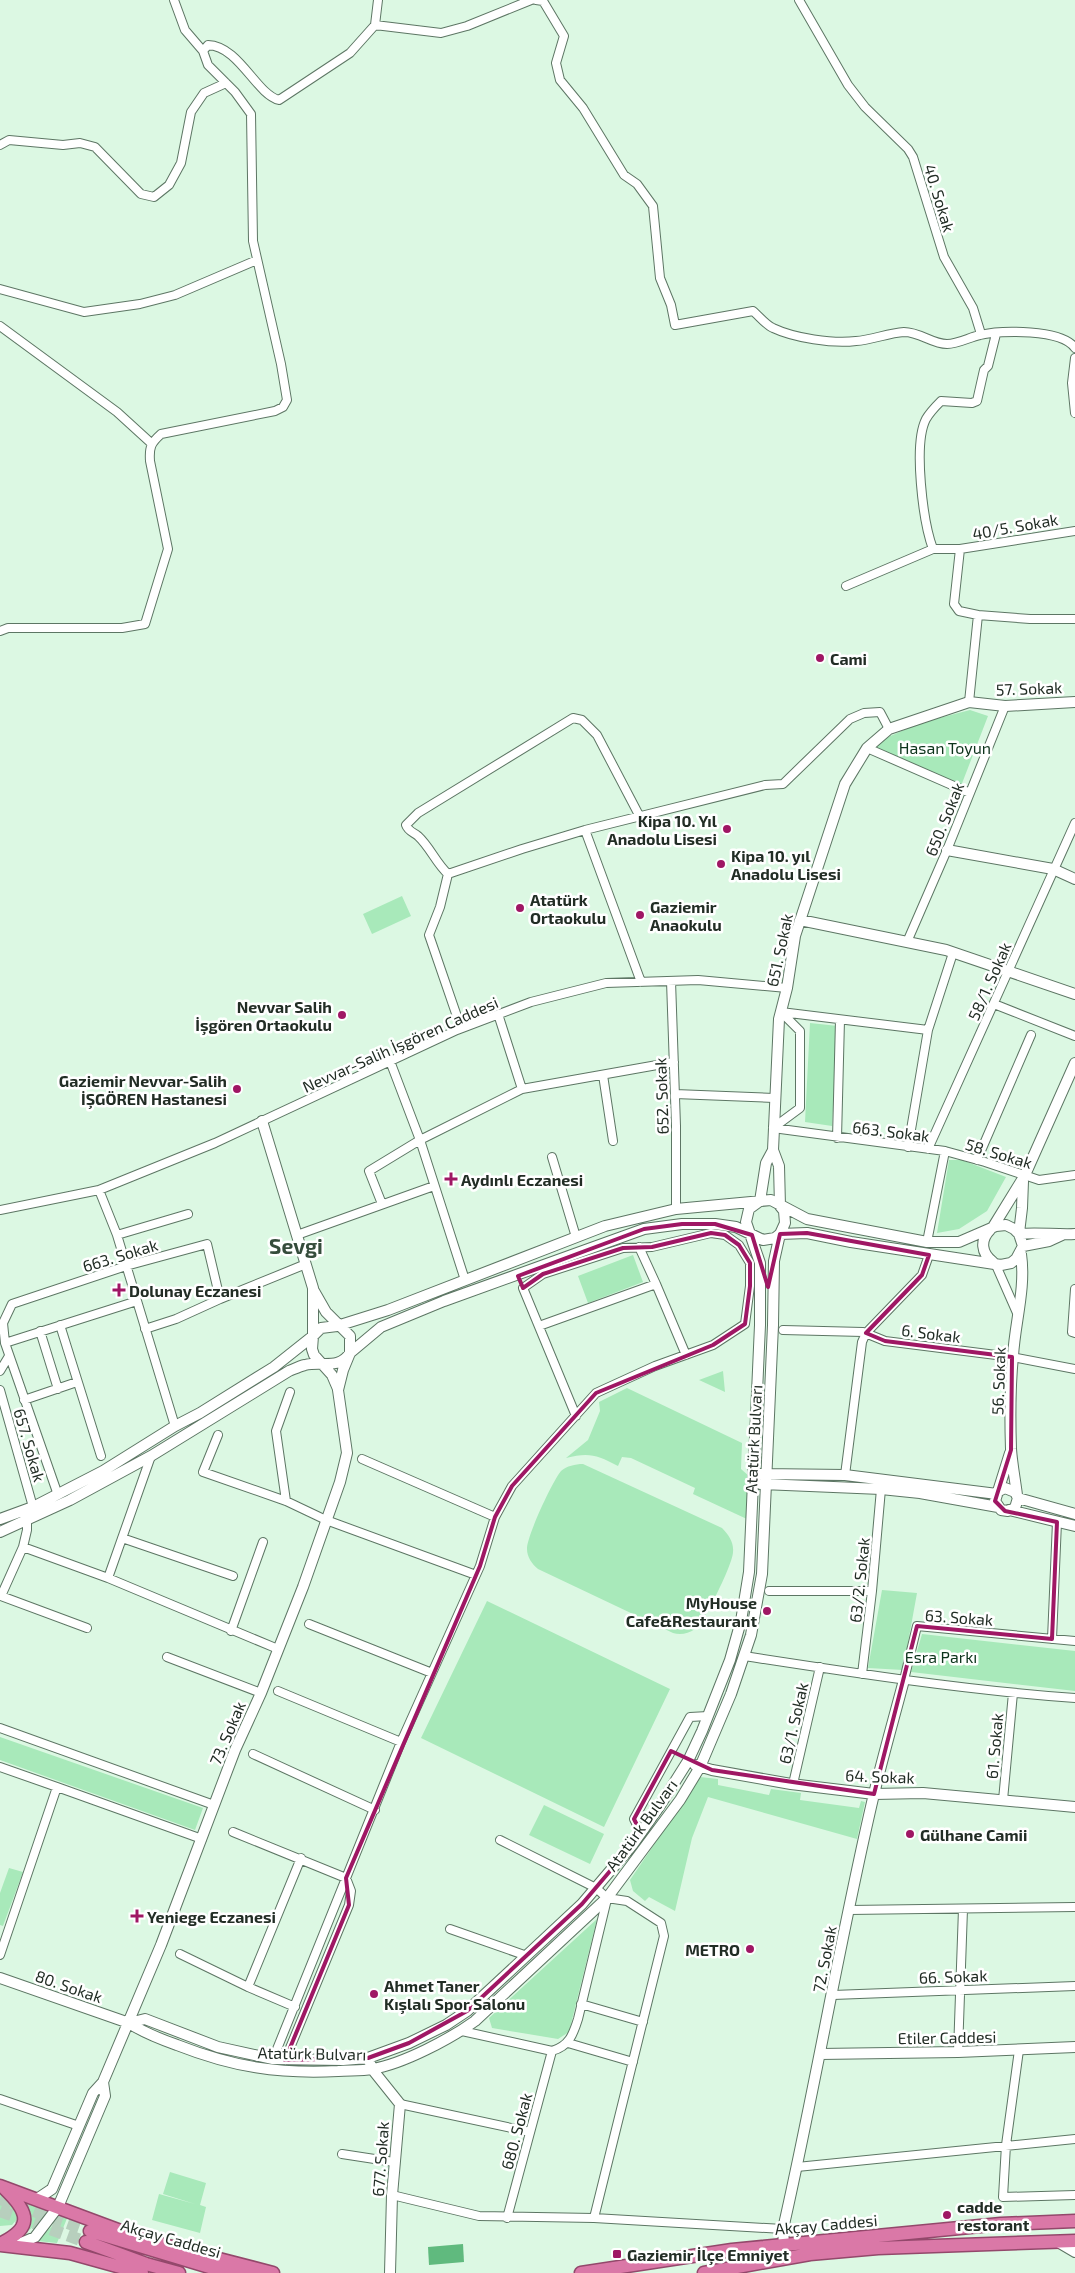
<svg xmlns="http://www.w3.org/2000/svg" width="1075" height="2273" font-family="'Exo 2',sans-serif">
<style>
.green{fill:#a8e9ba}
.water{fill:#60ba7e}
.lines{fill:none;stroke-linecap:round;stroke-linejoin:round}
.trunk-tunnel{stroke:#b7cfbd;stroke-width:12;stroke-dasharray:12 6;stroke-linecap:butt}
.minor-casing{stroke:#5d7664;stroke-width:10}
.tertiary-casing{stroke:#5d7664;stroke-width:12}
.trunk-casing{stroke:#93486b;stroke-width:15}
.minor{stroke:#fff;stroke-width:8}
.tertiary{stroke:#fff;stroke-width:10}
.trunk{stroke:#da78a7;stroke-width:12}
.marked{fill:none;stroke:#9f1764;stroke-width:4;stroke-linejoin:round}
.poi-dot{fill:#9f1764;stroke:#fff;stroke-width:2}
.labels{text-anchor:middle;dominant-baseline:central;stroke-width:5;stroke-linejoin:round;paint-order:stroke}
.street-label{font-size:16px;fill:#222d25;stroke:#fff}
.poi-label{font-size:16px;font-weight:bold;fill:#222d25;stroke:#fff;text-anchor:start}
.park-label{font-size:16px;fill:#0d341c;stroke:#fff}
.district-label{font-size:21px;font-weight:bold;fill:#354c3b;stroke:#fff}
</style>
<rect width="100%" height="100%" fill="#dcf8e3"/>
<path class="green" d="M970,710L988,716L961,786L870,745L920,723Z
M402,896L411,916L372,934L363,914Z
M810,1023L838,1026L832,1126L805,1122Z
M949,1160H962L1006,1177L987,1211L959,1229L937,1233Z
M633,1255L643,1282L588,1303L578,1276Z
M723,1371L725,1392L699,1380Z
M627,1388L742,1443L741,1469L750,1477L749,1520L693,1494L695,1488L631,1458L622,1457L618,1466C597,1455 589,1452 566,1458L588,1440L600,1411L599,1402Z
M583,1464L722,1528C729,1535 734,1543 733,1552C733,1564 704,1623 695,1629C688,1634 680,1635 673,1633L538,1569C532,1564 527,1557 527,1549C526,1538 553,1480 561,1471C567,1466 575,1464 583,1464Z
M882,1590L917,1593L903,1670L868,1668Z
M487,1601L670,1689L604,1827L421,1738Z
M922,1634L1075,1651V1691L911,1672Z
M0,1737L203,1808L195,1830L0,1760Z
M700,1777L718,1779V1785L769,1795L771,1789L801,1793L800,1800L859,1808L861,1801L865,1802L857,1839L708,1797L692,1838L675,1911L649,1897L645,1901L633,1891L630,1880Z
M544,1805L604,1834L590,1864L529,1835Z
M9,1868L23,1872L3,1926L0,1925V1893Z
M597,1919L569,2032L558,2039L492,2028L489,2018Z
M170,2172L206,2183L200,2205L206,2207L200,2233L152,2220L159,2194L195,2204L163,2194Z
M0,2186L13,2197L18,2218L12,2225L0,2226Z
M21,2200L48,2209L38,2223L28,2231L30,2219Z
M60,2213L68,2216L57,2243L37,2241L53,2225Z"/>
<path class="water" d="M463,2244L464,2262L429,2265L428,2247Z"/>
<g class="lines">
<path class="trunk-tunnel" d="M0,2199L90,2231
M0,2211L86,2242"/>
<defs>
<path id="minor" d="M174,0L185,30L203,51
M536,0L543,1L564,36L556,63L560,80L583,108L624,175L637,184L653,206L660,278L671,305L675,325L753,311C759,316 766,325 773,328C794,338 833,344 856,341C872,340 888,333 904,332C920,332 932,344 947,344C958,344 970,337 980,335C1001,330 1062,329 1075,348
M799,0L848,85L865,107L908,149L913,157L944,257L973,308L981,334
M375,25L441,33L467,26L531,0
M0,145L9,140L63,145L80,143L95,147L141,194L154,197L169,185L181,163L191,112L204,93L226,83
M0,289L84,312L140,304L175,295L257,260
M0,326L117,412L151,443
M1075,358L1072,383L1075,413
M933,549C923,522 913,444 926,419C930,412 936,406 941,401L972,403L977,401L984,370L988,366L996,334
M960,549L954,604L959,611L978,615
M846,586L933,549H960L1075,531
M0,631L8,628H122L145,624L168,549L150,461C149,447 151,443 161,434L275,411L283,407L287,400L281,364L253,241L251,114L235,92L208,65L203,51L208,45C239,46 256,94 279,100L350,53L375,25L378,0
M969,702L978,615L1030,619H1075
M867,748L970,793
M585,830L641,982
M448,874C436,863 430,847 418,836C413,832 408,831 406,825L418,813L573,718L582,720L597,735L640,817
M907,942L947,850L1005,706
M671,981L676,1126V1209
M994,1004L1075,1036
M498,1014L522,1089L674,1062
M461,1028L429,935L440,907L448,874L522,849L585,830L765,785L783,784L850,719L864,713L880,712L889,729
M390,1061L420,1140L465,1280
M603,1075L613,1141
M675,1094L774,1098
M773,1128L800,1108V1031L781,1012L928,1030
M773,1128L945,1151L927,1242
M837,1138L840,1020
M908,1147L928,1030L953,953
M928,1149L1075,823
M945,1151L985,1162L1039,1180L1075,1175
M552,1157L576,1237
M977,1160L1031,1035
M99,1190L117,1235L175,1426
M382,1204L369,1171L420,1140L522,1089
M0,1210L99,1190L215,1143L457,1030L531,1002L606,983L698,980L787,988
M117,1235L188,1214
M297,1235L434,1186
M995,1263L1017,1313
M656,1284L686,1355
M1075,1289L1072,1332L1075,1333
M220,1299L306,1264
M3,1323L5,1343
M0,1324L3,1323L12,1304L126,1266L207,1244L220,1299L176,1319L145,1329
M60,1325L101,1456
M539,1326L656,1284L639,1247
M783,1330L863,1332L885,1341L1012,1357L1075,1369
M40,1331L58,1389
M0,1371L9,1356
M0,1390L33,1507
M24,1400L77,1382
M218,1435L203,1472L286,1501L326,1520L476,1575
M362,1459L495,1517
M845,1475L862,1342L866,1333L922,1275L929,1255
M58,1495L5,1343L137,1301
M286,1501L276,1431L290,1392
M122,1538L233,1576
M23,1547L27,1530V1520
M108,1578L278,1649
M769,1591H872
M309,1624L432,1673
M87,1628L1,1596L23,1547L108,1578L151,1456
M231,1631L263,1542
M1052,1639L1057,1522
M744,1656C854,1673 964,1690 1075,1698
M167,1657L261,1693
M862,1674L872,1591L881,1489
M904,1680L917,1626L1075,1641
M278,1691L401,1742
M0,1728L214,1805
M253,1754L375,1810
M0,1767L57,1787
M793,1784L820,1667
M1003,1800L1013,1693
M233,1832L346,1878L351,1891L349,1905L285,2060
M641,1833L634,1819L690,1717L708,1716
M500,1840L596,1888L607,1898L627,1901L661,1923L664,1936L594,2218
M849,1910L1075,1907
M450,1929L527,1956
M180,1954L248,1987L301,1858
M0,1955L57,1787L202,1839
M248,1987L295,2007
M833,1995L1075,1986
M581,2004L643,2022
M462,2031L552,2051C569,2046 573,2035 578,2019L607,1899
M568,2043L633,2062
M1019,2050L1006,2145L1003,2197L1075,2195
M958,2052L963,1909
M273,2059L401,1742L480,1566L495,1517L512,1486L596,1393L655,1366L713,1345L745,1324L750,1286V1263L739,1245L725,1235L711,1233L652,1247L623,1248L543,1274L523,1288L576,1416
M0,2099L79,2126
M400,2104L530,2132
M342,2154L394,2162
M797,2167L1075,2139
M392,2195L479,2216L594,2218L783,2229
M507,2218L552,2051"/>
<path id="tertiary" d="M947,850L1053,869L1075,879
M800,920L946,950L1075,994
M760,1201L766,1163L773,1150
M993,1227L1025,1175L1075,1063
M990,1230C980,1240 981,1253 993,1262
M1019,1233L1022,1208L1023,1181
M1019,1234C1038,1232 1056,1235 1075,1234
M1023,1246L1049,1241L1062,1235
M338,1389L332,1375L314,1355L312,1349L313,1336L321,1328L337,1326L388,1310L605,1226L676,1209L771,1200L807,1219L927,1242H959L996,1226L1006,1225L1014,1229L1019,1234L1023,1246L1016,1259L1011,1263L1001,1265L851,1242L807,1233L780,1234
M759,1474L845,1475L997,1494
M761,1484L881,1489L920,1493L998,1507
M999,1491L1005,1488L1015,1492L1018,1498L1015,1508L1008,1511L1001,1510L995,1501L1010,1453
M1017,1495C1015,1479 1012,1464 1011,1449C1010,1419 1010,1386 1013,1356C1015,1322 1026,1288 1021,1254
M1018,1498L1075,1514
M1009,1510L1075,1526
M0,1519L33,1507L103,1471L175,1426L200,1413L274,1367L313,1336V1288L262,1121
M0,1532L70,1500L151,1456L289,1371C294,1369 300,1366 305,1365C322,1361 339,1370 350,1353V1336L326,1312L314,1291
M695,1765L712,1770L791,1784L874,1794L923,1793L1075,1807
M0,1978L129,2023C144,2033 160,2039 177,2045C233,2067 278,2074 338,2071C349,2070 361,2071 372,2069C403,2064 450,2039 475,2021L607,1898L680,1800L700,1767L731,1694L751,1635L762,1574L773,1325L774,1261L780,1234L785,1223L784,1211L780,1206L779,1166L773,1150L779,1019L787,988L795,936L845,784L867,748L889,729L969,702L1005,706L1075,702
M129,2023L145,2019L218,2047L273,2059L343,2060L368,2058L409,2043L446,2025L467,2011L582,1904L633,1844L659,1807L688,1761L702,1731L730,1660L741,1621L749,1572L760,1325V1263L746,1222L749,1209L760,1201
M820,2054L958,2052L1075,2047
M370,2063L372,2069L400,2104L392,2195L390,2273
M37,2199L52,2189L93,2093L103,2082L161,1945L235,1750L261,1693L303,1587L340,1482L347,1453L338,1390L343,1370L350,1353L381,1327L444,1301L644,1229L682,1224H715L736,1227L763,1240L775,1238L780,1234
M1058,2242L1075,2252
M784,2245L783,2229C816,2084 840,1938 874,1794C883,1756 894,1718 904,1680
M14,2246L35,2237L58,2207L105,2096L103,2082"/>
<path id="trunk" d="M0,2186L145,2240L273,2273
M90,2231L216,2269L243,2273
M86,2242L146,2264L179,2273
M0,2244C33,2228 30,2213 5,2189
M0,2245L70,2253L142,2273
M581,2273L732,2250L1001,2224L1075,2221
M704,2273L810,2254L878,2248L1075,2241"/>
</defs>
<use href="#minor" class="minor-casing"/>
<use href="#tertiary" class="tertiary-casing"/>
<use href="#trunk" class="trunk-casing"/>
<use href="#minor" class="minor"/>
<use href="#tertiary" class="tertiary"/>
<use href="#trunk" class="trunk"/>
</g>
<path class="marked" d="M682,1224H715L752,1235L768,1287L780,1234L807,1233L929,1255L922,1275L866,1333L885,1341L1012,1357L1011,1450L995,1501L1005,1511L1057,1522L1052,1639L917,1626L874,1794L712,1770L671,1751L634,1819L641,1833L633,1844L582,1904L467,2011L409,2043L368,2058L285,2060L349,1905L346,1878L480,1566L495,1517L512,1486L596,1393L713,1345L745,1324L750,1286V1263L739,1245L725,1235L711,1233L652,1247L623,1248L543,1274L523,1288L518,1276L644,1229Z"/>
<g class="poi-dot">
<circle cx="820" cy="658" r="5"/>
<circle cx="727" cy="829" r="5"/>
<circle cx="721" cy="864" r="5"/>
<circle cx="520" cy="908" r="5"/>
<circle cx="640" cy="915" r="5"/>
<circle cx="342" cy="1015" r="5"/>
<circle cx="237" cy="1089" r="5"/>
<path d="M448.5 1171.5h5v5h5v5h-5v5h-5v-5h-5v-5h5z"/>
<path d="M116.5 1282.5h5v5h5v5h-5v5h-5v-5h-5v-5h5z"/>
<circle cx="767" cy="1611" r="5"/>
<circle cx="910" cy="1834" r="5"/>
<path d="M134.5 1908.5h5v5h5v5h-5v5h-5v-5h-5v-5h5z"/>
<circle cx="750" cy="1949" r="5"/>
<circle cx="374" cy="1994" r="5"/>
<circle cx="947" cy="2215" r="5"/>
<rect x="612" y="2249" width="10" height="10" rx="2.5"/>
</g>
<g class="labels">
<g class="street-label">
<text transform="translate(940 198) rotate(73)">40. Sokak</text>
<text transform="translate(1015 526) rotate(-10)">40/5. Sokak</text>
<text transform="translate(1029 688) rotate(-2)">57. Sokak</text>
<text transform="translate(944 819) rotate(-68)">650. Sokak</text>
<text transform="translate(779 950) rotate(-78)">651. Sokak</text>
<text transform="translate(989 981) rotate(-66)">58/1. Sokak</text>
<text transform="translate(400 1044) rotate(-24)">Nevvar-Salih İşgören Caddesi</text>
<text transform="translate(661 1096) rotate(-92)">652. Sokak</text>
<text transform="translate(891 1131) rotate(7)">663. Sokak</text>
<text transform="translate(999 1153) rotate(17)">58. Sokak</text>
<text transform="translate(120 1255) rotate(-17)">663. Sokak</text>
<text transform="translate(931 1333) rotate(7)">6. Sokak</text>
<text transform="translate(998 1381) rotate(-88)">56. Sokak</text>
<text transform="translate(753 1439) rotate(-87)">Atatürk Bulvarı</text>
<text transform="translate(30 1445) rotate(74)">657. Sokak</text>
<text transform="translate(859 1580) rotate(-84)">63/2. Sokak</text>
<text transform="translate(959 1617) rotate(4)">63. Sokak</text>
<text transform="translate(793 1723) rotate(-77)">63/1. Sokak</text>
<text transform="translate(227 1733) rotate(-67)">73. Sokak</text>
<text transform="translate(994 1746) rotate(-85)">61. Sokak</text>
<text transform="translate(880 1776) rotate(2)">64. Sokak</text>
<text transform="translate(641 1825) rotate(-54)">Atatürk Bulvarı</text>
<text transform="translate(824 1959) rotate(-79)">72. Sokak</text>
<text transform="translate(953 1976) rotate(-2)">66. Sokak</text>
<text transform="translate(69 1986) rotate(19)">80. Sokak</text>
<text transform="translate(947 2037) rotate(-1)">Etiler Caddesi</text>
<text transform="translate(312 2053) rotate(1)">Atatürk Bulvarı</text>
<text transform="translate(516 2131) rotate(-75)">680. Sokak</text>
<text transform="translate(380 2159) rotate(-86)">677. Sokak</text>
<text transform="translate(826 2224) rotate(-5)">Akçay Caddesi</text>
<text transform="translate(171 2238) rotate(16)">Akçay Caddesi</text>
</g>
<g class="poi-label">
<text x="830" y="658">Cami</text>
<text x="717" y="820" text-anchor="end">Kipa 10. Yıl<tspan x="717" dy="18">Anadolu Lisesi</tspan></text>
<text x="731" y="855">Kipa 10. yıl<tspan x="731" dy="18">Anadolu Lisesi</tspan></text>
<text x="530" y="899">Atatürk<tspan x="530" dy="18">Ortaokulu</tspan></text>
<text x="650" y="906">Gaziemir<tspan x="650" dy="18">Anaokulu</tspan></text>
<text x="332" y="1006" text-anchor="end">Nevvar Salih<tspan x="332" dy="18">İşgören Ortaokulu</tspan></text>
<text x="227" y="1080" text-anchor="end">Gaziemir Nevvar-Salih<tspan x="227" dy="18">İŞGÖREN Hastanesi</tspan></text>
<text x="461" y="1179">Aydınlı Eczanesi</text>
<text x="129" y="1290">Dolunay Eczanesi</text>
<text x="757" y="1602" text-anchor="end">MyHouse<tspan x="757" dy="18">Cafe&amp;Restaurant</tspan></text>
<text x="920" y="1834">Gülhane Camii</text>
<text x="147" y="1916">Yeniege Eczanesi</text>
<text x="740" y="1949" text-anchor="end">METRO</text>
<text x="384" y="1985">Ahmet Taner<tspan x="384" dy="18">Kışlalı Spor Salonu</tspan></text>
<text x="957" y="2206">cadde<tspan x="957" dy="18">restorant</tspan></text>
<text x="627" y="2254">Gaziemir İlçe Emniyet</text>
</g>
<g class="park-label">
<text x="945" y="747">Hasan Toyun</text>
<text x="941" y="1656">Esra Parkı</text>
</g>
<g class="district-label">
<text x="296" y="1245">Sevgi</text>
</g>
</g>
</svg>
